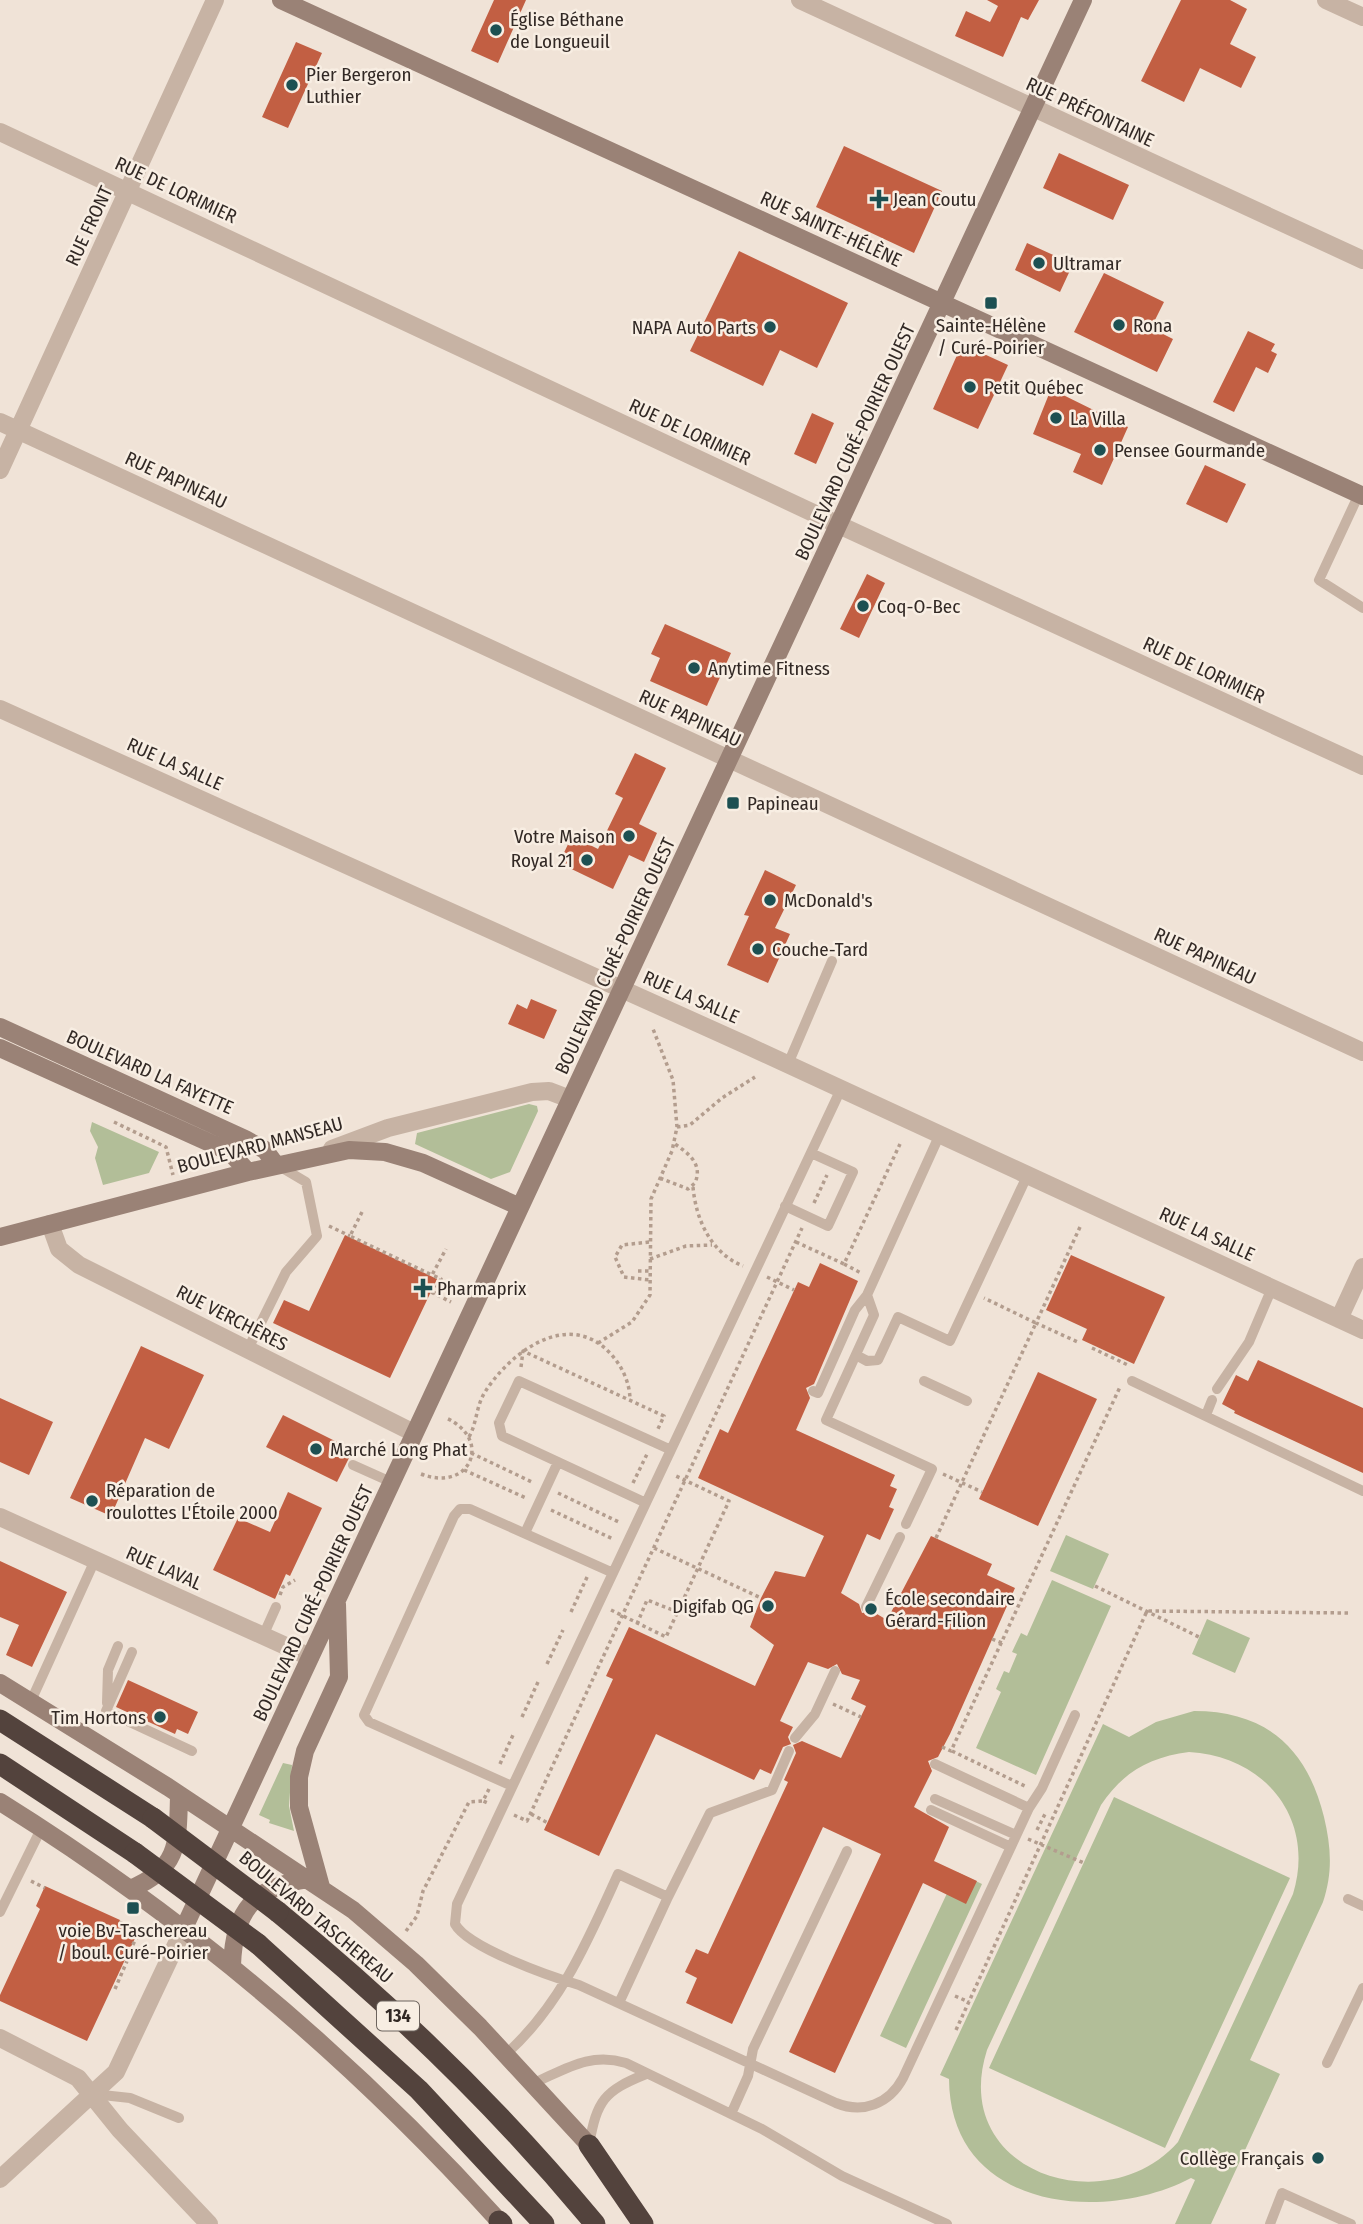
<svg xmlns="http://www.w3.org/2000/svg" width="1363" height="2224" font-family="'Fira Sans Condensed',sans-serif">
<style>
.green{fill:#b2be98;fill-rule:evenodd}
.building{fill:#c25f43}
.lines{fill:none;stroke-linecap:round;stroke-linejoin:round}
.path{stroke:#b39d8e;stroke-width:3.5;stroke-dasharray:3.5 3.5;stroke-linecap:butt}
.lane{stroke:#c7b3a4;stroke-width:10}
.street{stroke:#c7b3a4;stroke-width:18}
.secondary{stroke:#9a8276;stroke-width:18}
.highway{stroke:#53433d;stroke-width:21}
.highway-bridge{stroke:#53433d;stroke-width:21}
.poi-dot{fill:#1d5052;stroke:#f8eee3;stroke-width:2.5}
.labels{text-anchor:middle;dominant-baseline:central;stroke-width:5;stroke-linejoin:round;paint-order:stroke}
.shield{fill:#f8eee3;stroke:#6d645e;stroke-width:2}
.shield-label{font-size:18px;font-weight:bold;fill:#322925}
.poi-label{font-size:19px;fill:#322925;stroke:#f8eee3;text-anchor:start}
.street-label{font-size:19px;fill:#322925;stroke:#f8eee3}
</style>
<rect width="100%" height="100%" fill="#f0e3d7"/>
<path class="green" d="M529,1104L537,1106L538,1111L510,1172L491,1179L415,1144L417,1133Z
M92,1122L159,1152L149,1173L103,1185L95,1158L98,1147L90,1131Z
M1066,1535L1109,1554L1093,1589L1050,1571Z
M1052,1580L1111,1606L1036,1775L976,1748L1001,1692L996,1689L1004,1671L1009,1673L1017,1654L1012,1652L1021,1633L1027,1636Z
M1207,1619L1250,1638L1235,1673L1192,1654Z
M1194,1711C1266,1711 1307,1748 1324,1817C1331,1847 1333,1872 1323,1902L1250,2060L1280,2074L1211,2224H1175L1195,2180L1191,2178C1104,2224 950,2211 949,2079L940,2075L1103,1724L1129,1737L1156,1722ZM1189,1752C1265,1756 1316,1819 1293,1894L1178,2142C1106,2224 948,2172 987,2050L1101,1805C1123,1772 1150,1757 1189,1752Z
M283,1763L292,1765L289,1806L294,1831L269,1823L270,1820L259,1815Z
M1114,1797L1290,1878L1165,2148L989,2068Z
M957,1872L982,1884L906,2048L880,2036Z"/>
<path class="building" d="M494,0H526L498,63L471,51Z
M987,0H1039L1028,20L1021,17L1003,57L955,36L966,11L990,22L998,6Z
M1181,0H1230L1247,9L1230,44L1256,57L1241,88L1200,68L1184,102L1141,81Z
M296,42L322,53L288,128L262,117Z
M844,146L942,191L914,253L816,207Z
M1059,153L1129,185L1113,220L1043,188Z
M1027,243L1073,264L1060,292L1015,270Z
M739,251L848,303L817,368L780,350L763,386L690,351Z
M1104,273L1164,302L1154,322L1164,327L1161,333L1173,339L1157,372L1074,332Z
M1248,331L1275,344L1271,351L1277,354L1268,373L1256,367L1234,412L1213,402Z
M962,344L1008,365L978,429L933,409Z
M1051,389L1128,427L1102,485L1073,472L1081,454L1033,434Z
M812,413L834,423L816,464L794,454Z
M1205,465L1246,484L1227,523L1186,504Z
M867,574L885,583L859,638L840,629Z
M665,624L731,653L707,706L650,681L660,658L651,654Z
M635,753L666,768L639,824L657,833L644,862L629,855L613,889L559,863L572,836L598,849L623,798L615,794Z
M765,870L796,885L775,928L790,934L768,983L727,965L749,916L744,915Z
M531,999L557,1010L544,1039L508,1024L517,1004L527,1009Z
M345,1235L437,1279L390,1378L273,1323L284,1300L309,1311Z
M1071,1255L1165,1297L1134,1364L1082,1340L1087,1329L1046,1310Z
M820,1263L858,1281L814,1384L806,1388L810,1398L796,1430L895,1475L890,1486L897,1489L889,1507L894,1509L880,1540L867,1534L841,1593L859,1604L862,1613L872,1611L887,1620L931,1536L992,1564L987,1575L1015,1588L950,1734L938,1757L928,1761L932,1771L914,1807L949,1827L934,1861L977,1881L966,1904L923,1883L835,2073L789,2052L881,1854L823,1827L732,2024L686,2003L697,1978L685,1972L696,1949L708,1954L788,1782L784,1780L796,1753L793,1745L802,1741L841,1758L866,1706L851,1699L860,1680L842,1674L837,1664L828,1669L808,1662L780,1721L793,1727L788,1737L791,1744L783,1747L771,1774L760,1769L754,1780L656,1734L599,1856L544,1830L613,1679L606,1676L629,1627L755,1686L774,1645L750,1627L761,1598L775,1571L805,1577L824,1536L698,1478L720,1429L728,1433L798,1282L809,1287Z
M141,1346L204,1375L169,1449L145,1438L111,1516L70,1498Z
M1258,1360L1363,1408V1473L1234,1413L1235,1411L1222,1404L1236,1375L1248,1381Z
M1038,1372L1097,1399L1038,1526L979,1499Z
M0,1398L53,1422L29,1475L0,1462Z
M283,1415L353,1450L337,1482L266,1447Z
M288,1492L322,1508L290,1576L286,1574L275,1599L213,1570L238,1518L270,1532Z
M0,1561L67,1592L32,1667L6,1655L19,1625L0,1617Z
M128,1680L198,1712L188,1734L177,1729L175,1734L116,1707Z
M45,1886L120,1920L118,1925L137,1934L87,2041L0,2001V1995L40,1909L36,1906Z"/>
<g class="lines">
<path class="path" d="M114,1122L166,1147L173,1175
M677,1127L690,1125L722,1098L755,1077
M660,1178L688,1189L695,1183C703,1164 689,1154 675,1144
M693,1187C696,1220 711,1253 743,1266
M814,1203L827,1175
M362,1212L350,1236L432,1275
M329,1226L350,1236
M1080,1227L1036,1323L1080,1343
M649,1242L622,1245L615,1257L624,1277L650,1280
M796,1242L844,1264L900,1144
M650,1259L686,1246L712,1245
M844,1264L861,1273
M638,1271H649
M767,1277L794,1290
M431,1292L451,1302
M433,1294L441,1279L432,1275L446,1249
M598,1343L632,1322L650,1295L651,1199L672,1151L677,1127L673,1080L653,1029
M1092,1348L1130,1366
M521,1367L523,1351L664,1416L657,1431
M469,1437C477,1423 476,1406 485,1392C507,1357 559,1314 601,1345C618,1358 630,1379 630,1400
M471,1453L532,1482
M464,1470L526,1498
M421,1474C471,1493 493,1439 446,1418
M943,1474L982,1492
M633,1483L648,1452
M558,1493L621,1523
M551,1510L613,1539
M936,1538L1036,1323L984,1298
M654,1548L761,1598
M1095,1586L1199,1637
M280,1595L283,1587L295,1580
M611,1610L666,1637L729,1501L674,1475
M571,1612L588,1575
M637,1624L647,1600L678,1612
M992,1639L1002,1643
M547,1664L563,1630
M833,1704L861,1717
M522,1717L538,1682
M942,1747L951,1751L1120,1387
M952,1751L1027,1787
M500,1764L513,1735
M489,1789L483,1801L490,1804
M531,1814L548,1823
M514,1815L527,1821L802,1228
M1037,1830L1046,1812
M1028,1839L1084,1863
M31,1881L45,1888
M119,1922L140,1931L125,1960
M406,1931L417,1916L423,1891L469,1802L483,1801
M115,1989L127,1961
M955,1996L969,2002
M956,2030L1147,1611L1350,1613"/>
<path class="lane" d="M1359,494L1319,580L1363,608
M788,1064L832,961
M841,1089L457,1904L455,1924C468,1948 552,1977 579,1985L836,2103C863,2114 889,2104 903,2078L1029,1808L935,1764
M785,1206L828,1226L853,1172L811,1153
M248,1349L286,1272L317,1236L306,1182L279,1166
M856,1355L867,1361L878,1360L898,1317L950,1341L1028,1174
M924,1381L967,1401
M1132,1381L1363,1491
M1217,1389L1249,1342L1272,1288
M813,1391L818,1393L855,1310L867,1295
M1206,1415L1212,1400
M353,1465L391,1482
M644,1502L502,1436L499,1423L519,1381L669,1449
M906,1524L932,1469L826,1420L874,1315L867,1295L940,1134
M525,1533L558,1462
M866,1607L900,1537
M263,1636L276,1607
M132,1652L106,1711L192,1751
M31,1701L95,1560
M107,1703L108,1670L118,1646
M795,1738L815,1714L835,1671
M512,1786L369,1722L364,1715L454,1516L460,1509H470L611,1572
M935,1799L1016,1835
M1029,1808L1042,1788L1075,1715
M931,1810L1011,1847
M668,1897L710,1813L772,1790L789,1751
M1348,1899L1363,1906
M0,1912L41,1829
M506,2054C561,2005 588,1940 618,1874L668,1897L619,2003
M1327,2063L1363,1988
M534,2083C566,2069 590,2052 626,2063L762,2129L842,2176L947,2224
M93,2094L130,2098L179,2118
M731,2114L748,2076L753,2049L847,1851
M589,2145C597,2100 604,2091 646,2074
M1270,2224L1282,2193L1351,2224"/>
<path class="street" d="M800,0L1363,260
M1326,0L1363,17
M0,132L839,525L1363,766
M0,422L1363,1052
M0,470L215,0
M0,709L746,1045L1363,1330
M332,1149L388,1128L532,1092L549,1091L570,1099
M50,1224L59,1249L79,1265L414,1433
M1339,1319L1363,1267
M0,1517L310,1657
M0,2038L78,2078L120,2130L209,2224
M0,2179L116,2072L184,1928"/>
<path class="secondary" d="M281,0L1363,496
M0,1027L245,1139L265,1150L276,1165
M0,1048L230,1152L248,1172
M0,1237L248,1172L349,1150L385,1152L423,1163L520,1207
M0,1683L168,1787L353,1910L416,1964L480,2027L589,2145
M0,1802C186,1918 352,2058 499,2221
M321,1887L299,1807V1777L305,1751L339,1677L337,1604
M130,1889C179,1869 178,1843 179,1795
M184,1928L1083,0
M232,1965C234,1910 254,1887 308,1879"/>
<path class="highway" d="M0,1720L153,1818
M0,1764L135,1853
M278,1912C393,2006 500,2109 595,2224
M258,1944L419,2090L544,2224
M589,2145L643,2224
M499,2221L502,2224"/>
<path class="highway-bridge" d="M153,1818L278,1912
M135,1853L258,1944"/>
</g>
<g class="poi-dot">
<circle cx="496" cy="30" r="7"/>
<circle cx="292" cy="85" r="7"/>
<path d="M875.5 188.5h7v7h7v7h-7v7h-7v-7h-7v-7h7z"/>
<circle cx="1039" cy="263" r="7"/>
<rect x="984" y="296" width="14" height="14" rx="3.5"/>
<circle cx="1119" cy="325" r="7"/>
<circle cx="770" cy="327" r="7"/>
<circle cx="970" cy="387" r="7"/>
<circle cx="1056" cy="418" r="7"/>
<circle cx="1100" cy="450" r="7"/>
<circle cx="863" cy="606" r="7"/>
<circle cx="694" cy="668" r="7"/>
<rect x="726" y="796" width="14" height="14" rx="3.5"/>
<circle cx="629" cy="836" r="7"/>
<circle cx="587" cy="860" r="7"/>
<circle cx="770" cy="900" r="7"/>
<circle cx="758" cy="949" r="7"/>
<path d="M419.5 1277.5h7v7h7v7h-7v7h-7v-7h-7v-7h7z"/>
<circle cx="316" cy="1449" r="7"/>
<circle cx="92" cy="1501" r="7"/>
<circle cx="768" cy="1606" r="7"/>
<circle cx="871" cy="1609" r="7"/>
<circle cx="160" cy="1717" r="7"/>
<rect x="126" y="1901" width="14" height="14" rx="3.5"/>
<circle cx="1318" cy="2158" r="7"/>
</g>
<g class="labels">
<rect class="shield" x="377" y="2001.5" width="42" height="29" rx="5"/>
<g class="shield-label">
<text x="398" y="2016">134</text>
</g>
<g class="poi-label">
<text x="510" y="19">Église Béthane<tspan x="510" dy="22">de Longueuil</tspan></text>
<text x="306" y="74">Pier Bergeron<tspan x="306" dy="22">Luthier</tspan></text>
<text x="893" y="199">Jean Coutu</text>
<text x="1053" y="263">Ultramar</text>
<text x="991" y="325" text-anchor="middle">Sainte-Hélène<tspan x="991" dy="22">/ Curé-Poirier</tspan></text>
<text x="1133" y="325">Rona</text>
<text x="756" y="327" text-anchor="end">NAPA Auto Parts</text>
<text x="984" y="387">Petit Québec</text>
<text x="1070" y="418">La Villa</text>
<text x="1114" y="450">Pensee Gourmande</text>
<text x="877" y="606">Coq-O-Bec</text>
<text x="708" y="668">Anytime Fitness</text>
<text x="747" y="803">Papineau</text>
<text x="615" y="836" text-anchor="end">Votre Maison</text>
<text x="573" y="860" text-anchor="end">Royal 21</text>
<text x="784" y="900">McDonald's</text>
<text x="772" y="949">Couche-Tard</text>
<text x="437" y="1288">Pharmaprix</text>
<text x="330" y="1449">Marché Long Phat</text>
<text x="106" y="1490">Réparation de<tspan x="106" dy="22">roulottes L'Étoile 2000</tspan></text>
<text x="885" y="1598">École secondaire<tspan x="885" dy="22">Gérard-Filion</tspan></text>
<text x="754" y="1606" text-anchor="end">Digifab QG</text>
<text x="146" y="1717" text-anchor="end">Tim Hortons</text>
<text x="133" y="1930" text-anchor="middle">voie Bv-Taschereau<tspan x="133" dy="22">/ boul. Curé-Poirier</tspan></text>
<text x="1304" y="2158" text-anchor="end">Collège Français</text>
</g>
<g class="street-label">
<text transform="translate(1090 112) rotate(25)">RUE PRÉFONTAINE</text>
<text transform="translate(176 190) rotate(25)">RUE DE LORIMIER</text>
<text transform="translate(89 226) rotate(-65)">RUE FRONT</text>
<text transform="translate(831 229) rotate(25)">RUE SAINTE-HÉLÈNE</text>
<text transform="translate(690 432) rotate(25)">RUE DE LORIMIER</text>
<text transform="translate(855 442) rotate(-65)">BOULEVARD CURÉ-POIRIER OUEST</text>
<text transform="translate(176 480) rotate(25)">RUE PAPINEAU</text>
<text transform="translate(1204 670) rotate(25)">RUE DE LORIMIER</text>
<text transform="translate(690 718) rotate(25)">RUE PAPINEAU</text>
<text transform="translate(175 764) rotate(24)">RUE LA SALLE</text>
<text transform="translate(615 956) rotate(-65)">BOULEVARD CURÉ-POIRIER OUEST</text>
<text transform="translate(1205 956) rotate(25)">RUE PAPINEAU</text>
<text transform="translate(691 997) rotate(24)">RUE LA SALLE</text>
<text transform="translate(150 1072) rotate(24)">BOULEVARD LA FAYETTE</text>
<text transform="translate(260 1145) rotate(-15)">BOULEVARD MANSEAU</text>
<text transform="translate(1207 1234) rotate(25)">RUE LA SALLE</text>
<text transform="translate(232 1318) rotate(27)">RUE VERCHÈRES</text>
<text transform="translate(164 1568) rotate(24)">RUE LAVAL</text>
<text transform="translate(313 1603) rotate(-65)">BOULEVARD CURÉ-POIRIER OUEST</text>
<text transform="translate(316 1917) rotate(40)">BOULEVARD TASCHEREAU</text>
</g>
</g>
</svg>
